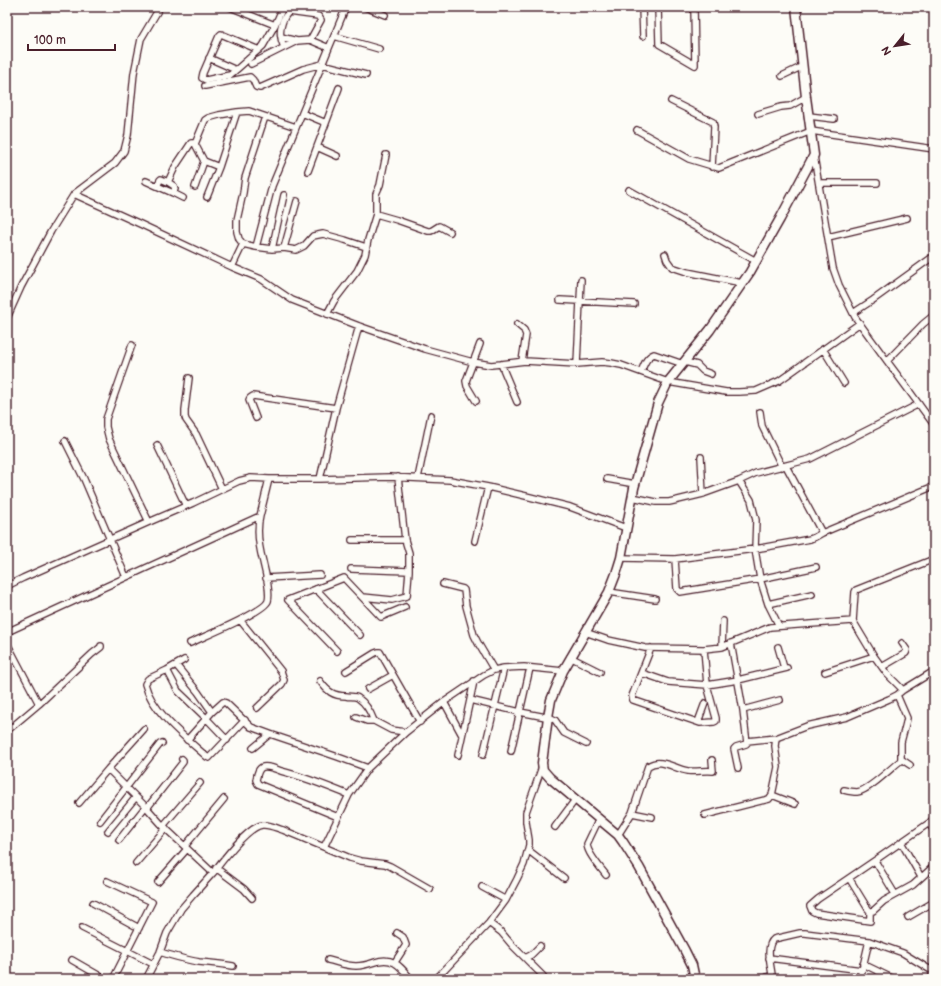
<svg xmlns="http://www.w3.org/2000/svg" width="941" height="986" font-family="'Balsamiq Sans',sans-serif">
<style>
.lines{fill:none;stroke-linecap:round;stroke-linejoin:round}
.street-casing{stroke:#4a1f2b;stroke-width:8}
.secondary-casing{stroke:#4a1f2b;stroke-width:11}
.street{stroke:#fdfcf7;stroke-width:5.5}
.secondary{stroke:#fdfcf7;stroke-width:8}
</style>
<rect width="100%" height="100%" fill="#fdfcf7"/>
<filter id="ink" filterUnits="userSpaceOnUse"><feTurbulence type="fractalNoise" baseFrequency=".025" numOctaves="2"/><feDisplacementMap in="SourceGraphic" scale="8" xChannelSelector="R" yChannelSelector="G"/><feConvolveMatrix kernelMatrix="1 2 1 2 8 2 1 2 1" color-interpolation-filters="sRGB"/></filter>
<g filter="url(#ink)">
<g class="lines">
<defs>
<path id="street" d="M230,7L275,25
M365,7L385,15
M642,7L643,36
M658,7L659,44L695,65L694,7
M334,36L379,49
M281,37L297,41
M284,47C283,44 281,41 281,37C279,29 283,17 289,12L318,16L321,20L310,40
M259,50L221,34L219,36L203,73L202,78L206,80L225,76L230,75L236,70L263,46L275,25L283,7
M209,58L236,70
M251,64L297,41L310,40L329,48
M782,76L803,66
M205,86L250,77L253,80L256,87L260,88L303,69L322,64L366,75
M671,101L713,122L714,127L712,167
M758,114L781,107L790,106L806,97
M809,116L834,119
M265,117L245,178L243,193L237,220V232L239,239L243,244L256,247L272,249L284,248L296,250L304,246L313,236L323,234L345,240L366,247
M326,123L339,88
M637,130L689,159L719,168L811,131L934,149
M317,147L337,156
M814,156L833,268L839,285L855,317L887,361L910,392L934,425
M219,167L237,112
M308,171L326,123L302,113L346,7
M146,181L157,186L160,180L161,179L168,182L175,167L191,143H193L195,144
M168,182L174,186L175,189L173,193L183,198
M819,183H877
M157,186L173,193
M195,187L204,161
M629,190L756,261
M74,194L138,223L232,267L261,279L292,300L359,326L425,349L473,362L491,365L501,364L525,361L577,364L602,362L611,363L621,365L668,382L726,392H739L756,391L779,381L860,323
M207,197L219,167L204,161L195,144L205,120L208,118L219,115L237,112L249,111L296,127
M376,214L397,220L428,231H431L439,226L450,232
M828,237L907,218
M256,247L272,186L302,113
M284,248L297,201
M272,249L284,195
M665,254L667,260L672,267L687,272L742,283
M232,267L243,244
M560,300L634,304
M853,313L873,300L934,256
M327,314L334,301L357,271L365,255L368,240L376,214V194L380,185L386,155
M7,318L21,287L51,231L74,194L115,163L124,151L128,135L134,73L141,39L160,7
M517,324L524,330L526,335L522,361
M132,345L106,419V427L109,439L149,522
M823,349L844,383
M887,361L923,324L934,315
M685,362L697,365L703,371L711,374
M501,364L517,402
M577,364L581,280
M641,372C644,365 646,357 654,354L683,364
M189,378L185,410V417L186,420L196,434L222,489
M476,401L467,386L466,381L480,344
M760,412L762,426L782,467
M256,418L249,400L250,398L253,396L336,408
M65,441L84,479L126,577
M157,445L186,506
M701,457L703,494
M786,466L822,533
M418,478L431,415
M320,479L336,408L359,326
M607,479L635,484
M632,497L656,502H669L678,500L703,494L739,481L756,473L810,459L919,404
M352,540H405
M475,541L488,487
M621,558L675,559L755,549L756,520L751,500L739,481
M675,559L677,589L680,592L760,579L816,567
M351,569L409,571
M266,578L320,575
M443,584L463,589L464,590L466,606L474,635L478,643L494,670
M7,586L23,578L149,522L193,503L239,481L251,478L269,479H320L389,477L450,480L488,487L530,497L570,507L626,528
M316,589L360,635
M609,592L655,599
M363,597L392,600L407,596L409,571V553L405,540L398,477
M768,604L812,594
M240,620L281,671L284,680L282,684L257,708
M853,621L855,592L856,590L934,559
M779,626L768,604L760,579L755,549L810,539L815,537L822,533L934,486
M7,632L146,568L260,516L269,479
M585,632L608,640L645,648L704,649L722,647L770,627L853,621L874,656L887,674L903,690
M7,643L39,704
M190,643C203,637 264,612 268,601C271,591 265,572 263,562C259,547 256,531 260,516
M731,643L743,710L780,700
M722,647L723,621
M778,647L784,668
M651,648L632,696L633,700L700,723L714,722L716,721V718L707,685L704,649
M337,651L288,600L344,578L381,617L405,607
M570,657L600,672
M184,660L167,670L148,679L145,684C152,712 186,738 207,757L209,758L245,720
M176,665L198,692L212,712
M882,667L906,653L907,650L902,643
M167,670L178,691L206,718L227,740
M346,671L375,653L378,652H380L420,722
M825,672L874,656
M642,673L668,682L707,685L738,680L787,668
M934,679L933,682L934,685
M320,681C327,691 333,696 346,696C350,697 355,696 358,698C367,704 371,713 374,721L391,730L406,732
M368,689L393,675
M470,700L474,681
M444,702L462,735
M356,717L367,721H374
M698,722L705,703
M7,731L39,704L92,654L101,647V646
M187,740L212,712L223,702L226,703L251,727L270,734
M747,741L776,738
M253,748L270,734L338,757L368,768
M511,751L530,668
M458,755L470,700L520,712L551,718L555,720L564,733L586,744
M483,755L504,668
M901,759L910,765
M738,768L734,749L736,747L746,744L747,743L743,710
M108,769L147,808L163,826L213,873C222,861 248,827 262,825C269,824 276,828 283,830L350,858L361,861L385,864L390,866L430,889
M844,790C848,791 852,792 857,792C868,791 890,769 900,761L901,759V742L906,723L907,718L897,695
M772,795L795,804
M79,803L108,769L144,729
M147,808L183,762V760L182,759
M632,813L652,817
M705,815L769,799L772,795L778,767L775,746L776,738L807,726L838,719L847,717L889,699L897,695L903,690L934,671
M338,817L258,784L256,780C257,775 258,768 263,767C268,766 276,769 281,771C305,777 327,786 349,795
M599,819L587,844C587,853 600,867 606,875
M100,821L160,744L162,743
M929,823L934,818
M163,826L200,783
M555,827L575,800
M108,831L136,797
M618,835L632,813L648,766C661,757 674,769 688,771C696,772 705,770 713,771L712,760
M119,840L146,806
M901,842L921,877
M185,846L224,799
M324,847L349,795L368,768L406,732L444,702L484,675L494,670L504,668L524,667L563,671
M528,850L564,878
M875,861L895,894
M136,863L166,828
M216,868L244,889L252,898
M849,878L868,909L870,911H873L884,901L913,885L934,866
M107,881L152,902L113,979
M158,882L187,849
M482,887L506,900
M93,903L139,928
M870,911V921L816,913L812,911L810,906L818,899L877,859L929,823L934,831
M908,917L934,902
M489,923L501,932L512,945L543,976
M82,928L153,964
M160,952C173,956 186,960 199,962C211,963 222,964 233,966
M525,958L531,955L540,946
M769,958L862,970
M72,960L105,979
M328,960C337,962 347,966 356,966C363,966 369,964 375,962C393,956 400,966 411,979
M395,962L406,945L403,937L397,933
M863,964L894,979
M146,979L160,952L167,933L181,909L193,895L213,873
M436,979L489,923L506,900L517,879L524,864L529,845V840L526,822V812L542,767
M754,979L765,978L772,975C771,965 765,946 774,939L800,933H805L869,941L903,953L929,969L934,968
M860,979L869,941
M931,979L932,976L933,968"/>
<path id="secondary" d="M695,979L692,965L685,951L639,867L623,842L618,835L606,825L550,778L543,770L542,763L548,717L551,700L563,671L609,592L616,574L621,558L634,488L658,403L668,382L710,330L750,272L780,219L814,155L806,97L796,7"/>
</defs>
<use href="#street" class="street-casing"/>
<use href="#secondary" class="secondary-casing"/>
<use href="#street" class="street"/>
<use href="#secondary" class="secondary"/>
</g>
</g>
<rect width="941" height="986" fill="none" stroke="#fdfcf7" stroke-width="24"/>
<rect x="12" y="12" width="917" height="962" fill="none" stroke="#4a1f2b" stroke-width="1.5" filter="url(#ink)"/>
<g transform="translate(895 46) rotate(240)" stroke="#fdfcf7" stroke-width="3" paint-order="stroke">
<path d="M0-3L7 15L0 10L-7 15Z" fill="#4a1f2b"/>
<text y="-6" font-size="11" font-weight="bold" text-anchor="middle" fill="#4a1f2b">N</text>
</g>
<path d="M28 44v6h87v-6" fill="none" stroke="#4a1f2b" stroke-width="2"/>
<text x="34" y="44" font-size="12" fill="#4a1f2b" stroke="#fdfcf7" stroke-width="3" paint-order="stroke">100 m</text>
</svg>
